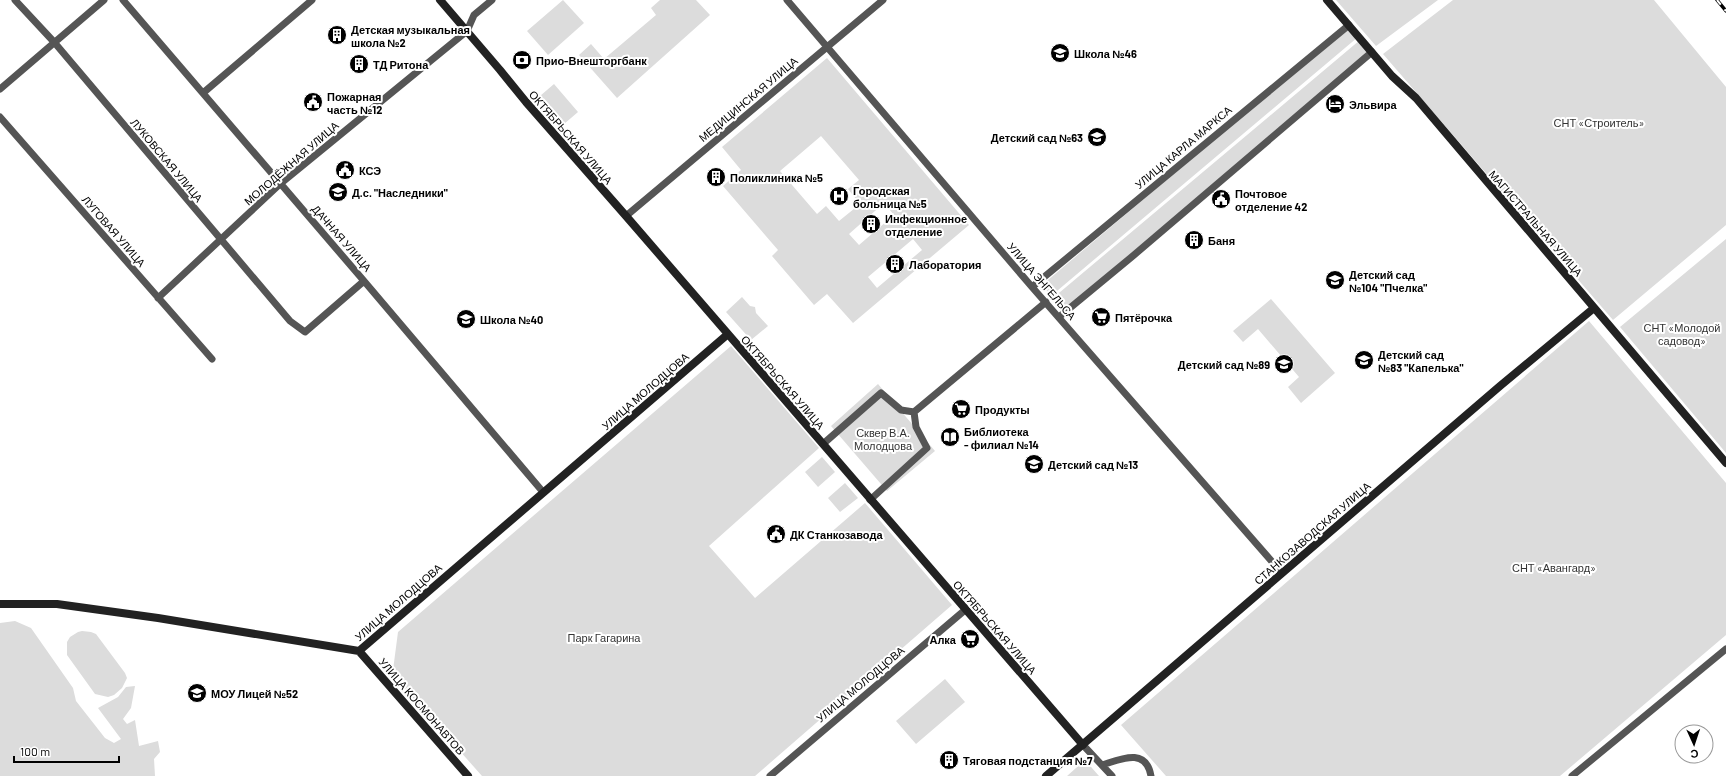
<svg xmlns="http://www.w3.org/2000/svg" width="1726" height="776" font-family="Barlow,sans-serif">
<style>
.green{fill:#dcdcdc;fill-rule:evenodd}
.lines{fill:none;stroke-linecap:round;stroke-linejoin:round}
.street{stroke:#555;stroke-width:7}
.secondary{stroke:#222;stroke-width:8}
.rail-casing{stroke:#000;stroke-width:3.5}
.rail{stroke:#fff;stroke-width:2;stroke-dasharray:6;stroke-linecap:butt}
.labels{text-anchor:middle;dominant-baseline:central;stroke-width:4;stroke-linejoin:round;paint-order:stroke}
.poi-label{font-size:11px;font-weight:bold;fill:#000;stroke:#fff;text-anchor:start}
.street-label{font-size:11px;fill:#000;stroke:#fff}
.park-label{font-size:11px;fill:#333;stroke:#fff}
</style>
<rect width="100%" height="100%" fill="#fff"/>
<path class="green" d="M563,0L584,23L548,55L527,31Z
M660,0H696L710,15L617,98L579,55L591,44L604,59L656,15L651,8Z
M1336,0H1438L1376,46Z
M1453,0H1654L1726,87V225L1613,320L1383,54Z
M1349,26L1358,37L1051,296L1042,285Z
M1360,40L1370,52L1064,310L1053,298Z
M827,58L969,225L853,323L827,294L814,305L772,256L778,250L723,186L741,170L722,147ZM821,136L859,180L848,189L860,204L839,221L826,206L817,214L780,171ZM884,203L894,215L859,245L849,234ZM913,239L922,250L877,288L868,277Z
M554,84L578,112L564,124L540,96Z
M1726,239V453L1620,327Z
M742,297L750,306L755,307L756,313L768,326L751,340L726,312Z
M1271,299L1335,373L1301,403L1288,387L1299,377L1258,329L1243,342L1233,331Z
M1589,321L1726,483V635L1560,776H1166L1121,725Z
M731,346L819,448L709,546L755,598L865,503L952,605L755,776H482L396,679L393,670L398,632Z
M878,384L935,451L887,491L831,426Z
M822,457L835,472L818,487L805,472Z
M845,483L858,498L840,512L828,498Z
M15,621L31,628L73,688L76,701L105,738L114,743L121,739L98,708L118,697L126,687L135,686L131,708L123,719L127,724L135,720L139,746L158,741L160,752L154,759L155,776H0V623Z
M82,631L91,632L96,634L125,673L127,678L122,688L114,695L108,697L95,694L67,655V642L70,637L78,632Z
M945,679L965,702L916,744L896,721Z
M1085,760L1099,776H1067Z"/>
<g class="lines">
<path class="street" d="M15,0L54,42L290,321L305,332L364,281
M123,0L364,281L543,492
M787,0L1032,287L1282,573
M0,89L104,0
M203,93L312,0
M0,117L212,359
M626,216L883,0
M1032,287L1349,25
M158,298L280,184L467,31L474,15L492,0
M1059,317L1134,255L1372,52
M914,412L1046,302
M823,444L881,393L901,410L914,412L916,427L927,448L870,500
M1083,745L1112,776
M1102,765C1121,759 1146,747 1151,776
M770,776L965,610
M1572,776L1726,649"/>
<path class="secondary" d="M440,0L500,70L526,102L626,216L1083,745
M1327,0L1392,76L1416,98L1726,463
M0,604H57L158,618L359,651L728,334
M359,651L468,776
M1046,776L1500,386L1594,308"/>
<defs>
<path id="rail" d="M1717,0L1726,11"/>
</defs>
<use href="#rail" class="rail-casing"/>
<use href="#rail" class="rail"/>
</g>
<defs>
<symbol id="building-disc" viewBox="-11 -11 22 22"><circle r="9.5" fill="#000" stroke="#fff"/><path d="M-4-6H4V6H1V3H-1V6H-4ZM-2.5-4.3h1.7v1.8h-1.7ZM.8-4.3h1.7v1.8H.8ZM-2.5-1h1.7V.8h-1.7ZM.8-1h1.7V.8H.8Z" fill="#fff"/></symbol>
<symbol id="school-disc" viewBox="-11 -11 22 22"><circle r="9.5" fill="#000" stroke="#fff"/><path d="M0-5L7-2L0 1L-7-2ZM-4 1L0 2.5L4 1V4Q0 6-4 4Z" fill="#fff"/></symbol>
<symbol id="bank-disc" viewBox="-11 -11 22 22"><circle r="9.5" fill="#000" stroke="#fff"/><path d="M-6-4H6V4H-6ZM0-2.3a2.3 2.3 0 1 0 0 4.6a2.3 2.3 0 1 0 0-4.6Z" fill="#fff"/></symbol>
<symbol id="civic-disc" viewBox="-11 -11 22 22"><circle r="9.5" fill="#000" stroke="#fff"/><path d="M-.6-6.5H3V-4.5H.6V-3L4-1V1h2V6H-6V1h2V-1L-.6-3ZM-1.2 2.5V6h2.4V2.5Z" fill="#fff"/></symbol>
<symbol id="hotel-disc" viewBox="-11 -11 22 22"><circle r="9.5" fill="#000" stroke="#fff"/><path d="M-6-4.5h1.5V1H6V5H4.5V3h-9V5H-6ZM-4 0a1.8 1.8 0 1 1 3.6 0ZM.5 0V-2.5h3Q6-2.5 6 0Z" fill="#fff"/></symbol>
<symbol id="hospital-disc" viewBox="-11 -11 22 22"><circle r="9.5" fill="#000" stroke="#fff"/><path d="M-5-5h3v3.5h4V-5h3V5h-3V1.5h-4V5h-3Z" fill="#fff"/></symbol>
<symbol id="supermarket-disc" viewBox="-11 -11 22 22"><circle r="9.5" fill="#000" stroke="#fff"/><path d="M-6-5.5h2.5l.6 2H6L4.5 2H-2.5L-4.4-4H-6ZM-1.5 3.2a1.3 1.3 0 1 0 .1 0ZM3 3.2a1.3 1.3 0 1 0 .1 0Z" fill="#fff"/></symbol>
<symbol id="library-disc" viewBox="-11 -11 22 22"><circle r="9.5" fill="#000" stroke="#fff"/><path d="M-6-4Q-3-5.5-.7-3.5V5Q-3 3-6 4ZM6-4Q3-5.5 .7-3.5V5Q3 3 6 4Z" fill="#fff"/></symbol>
</defs>
<g fill-rule="evenodd">
<use href="#building-disc" x="326" y="24" width="22" height="22"/>
<use href="#school-disc" x="1049" y="42" width="22" height="22"/>
<use href="#bank-disc" x="511" y="49" width="22" height="22"/>
<use href="#building-disc" x="348" y="53" width="22" height="22"/>
<use href="#civic-disc" x="302" y="91" width="22" height="22"/>
<use href="#hotel-disc" x="1324" y="93" width="22" height="22"/>
<use href="#school-disc" x="1086" y="126" width="22" height="22"/>
<use href="#civic-disc" x="334" y="159" width="22" height="22"/>
<use href="#building-disc" x="705" y="166" width="22" height="22"/>
<use href="#school-disc" x="327" y="181" width="22" height="22"/>
<use href="#hospital-disc" x="828" y="185" width="22" height="22"/>
<use href="#civic-disc" x="1210" y="188" width="22" height="22"/>
<use href="#building-disc" x="860" y="213" width="22" height="22"/>
<use href="#building-disc" x="1183" y="229" width="22" height="22"/>
<use href="#building-disc" x="884" y="253" width="22" height="22"/>
<use href="#school-disc" x="1324" y="269" width="22" height="22"/>
<use href="#supermarket-disc" x="1090" y="306" width="22" height="22"/>
<use href="#school-disc" x="455" y="308" width="22" height="22"/>
<use href="#school-disc" x="1353" y="349" width="22" height="22"/>
<use href="#school-disc" x="1273" y="353" width="22" height="22"/>
<use href="#supermarket-disc" x="950" y="398" width="22" height="22"/>
<use href="#library-disc" x="939" y="426" width="22" height="22"/>
<use href="#school-disc" x="1023" y="453" width="22" height="22"/>
<use href="#civic-disc" x="765" y="523" width="22" height="22"/>
<use href="#supermarket-disc" x="959" y="628" width="22" height="22"/>
<use href="#school-disc" x="186" y="682" width="22" height="22"/>
<use href="#building-disc" x="938" y="749" width="22" height="22"/>
</g>
<g class="labels">
<g class="poi-label">
<text x="351" y="29">Детская музыкальная<tspan x="351" dy="13">школа №2</tspan></text>
<text x="1074" y="53">Школа №46</text>
<text x="536" y="60">Прио-Внешторгбанк</text>
<text x="373" y="64">ТД Ритона</text>
<text x="327" y="96">Пожарная<tspan x="327" dy="13">часть №12</tspan></text>
<text x="1349" y="104">Эльвира</text>
<text x="1083" y="137" text-anchor="end">Детский сад №63</text>
<text x="359" y="170">КСЭ</text>
<text x="730" y="177">Поликлиника №5</text>
<text x="853" y="190">Городская<tspan x="853" dy="13">больница №5</tspan></text>
<text x="352" y="192">Д.с. "Наследники"</text>
<text x="1235" y="193">Почтовое<tspan x="1235" dy="13">отделение 42</tspan></text>
<text x="885" y="218">Инфекционное<tspan x="885" dy="13">отделение</tspan></text>
<text x="1208" y="240">Баня</text>
<text x="909" y="264">Лаборатория</text>
<text x="1349" y="274">Детский сад<tspan x="1349" dy="13">№104 "Пчелка"</tspan></text>
<text x="1115" y="317">Пятёрочка</text>
<text x="480" y="319">Школа №40</text>
<text x="1378" y="354">Детский сад<tspan x="1378" dy="13">№83 "Капелька"</tspan></text>
<text x="1270" y="364" text-anchor="end">Детский сад №89</text>
<text x="975" y="409">Продукты</text>
<text x="964" y="431">Библиотека<tspan x="964" dy="13">- филиал №14</tspan></text>
<text x="1048" y="464">Детский сад №13</text>
<text x="790" y="534">ДК Станкозавода</text>
<text x="956" y="639" text-anchor="end">Алка</text>
<text x="211" y="693">МОУ Лицей №52</text>
<text x="963" y="760">Тяговая подстанция №7</text>
</g>
<g class="street-label">
<text transform="translate(748 99) rotate(-40)">МЕДИЦИНСКАЯ УЛИЦА</text>
<text transform="translate(571 137) rotate(49)">ОКТЯБРЬСКАЯ УЛИЦА</text>
<text transform="translate(1183 147) rotate(-40)">УЛИЦА КАРЛА МАРКСА</text>
<text transform="translate(167 160) rotate(50)">ЛУКОВСКАЯ УЛИЦА</text>
<text transform="translate(291 163) rotate(-41)">МОЛОДЁЖНАЯ УЛИЦА</text>
<text transform="translate(1536 223) rotate(49)">МАГИСТРАЛЬНАЯ УЛИЦА</text>
<text transform="translate(114 231) rotate(49)">ЛУГОВАЯ УЛИЦА</text>
<text transform="translate(342 238) rotate(49)">ДАЧНАЯ УЛИЦА</text>
<text transform="translate(1042 281) rotate(49)">УЛИЦА ЭНГЕЛЬСА</text>
<text transform="translate(783 382) rotate(49)">ОКТЯБРЬСКАЯ УЛИЦА</text>
<text transform="translate(645 391) rotate(-41)">УЛИЦА МОЛОДЦОВА</text>
<text transform="translate(1312 533) rotate(-41)">СТАНКОЗАВОДСКАЯ УЛИЦА</text>
<text transform="translate(398 602) rotate(-41)">УЛИЦА МОЛОДЦОВА</text>
<text transform="translate(995 627) rotate(49)">ОКТЯБРЬСКАЯ УЛИЦА</text>
<text transform="translate(860 684) rotate(-40)">УЛИЦА МОЛОДЦОВА</text>
<text transform="translate(422 706) rotate(49)">УЛИЦА КОСМОНАВТОВ</text>
</g>
<g class="park-label">
<text x="1599" y="122">СНТ «Строитель»</text>
<text x="1682" y="327">СНТ «Молодой<tspan x="1682" dy="13">садовод»</tspan></text>
<text x="883" y="432">Сквер В.А.<tspan x="883" dy="13">Молодцова</tspan></text>
<text x="1554" y="567">СНТ «Авангард»</text>
<text x="604" y="637">Парк Гагарина</text>
</g>
</g>
<g transform="translate(1694 744) rotate(177)"><circle r="19" fill="#ffffff" stroke="#999999"/>
<path d="M0-3L7 15L0 10L-7 15Z" fill="#000000"/>
<text y="-6" font-size="11" font-weight="bold" text-anchor="middle" fill="#000000">С</text>
</g>
<path d="M14 756v6h105v-6" fill="none" stroke="#000000" stroke-width="2"/>
<text x="20" y="756" font-size="12" fill="#000000" stroke="#ffffff" stroke-width="3" paint-order="stroke">100 m</text>
</svg>
